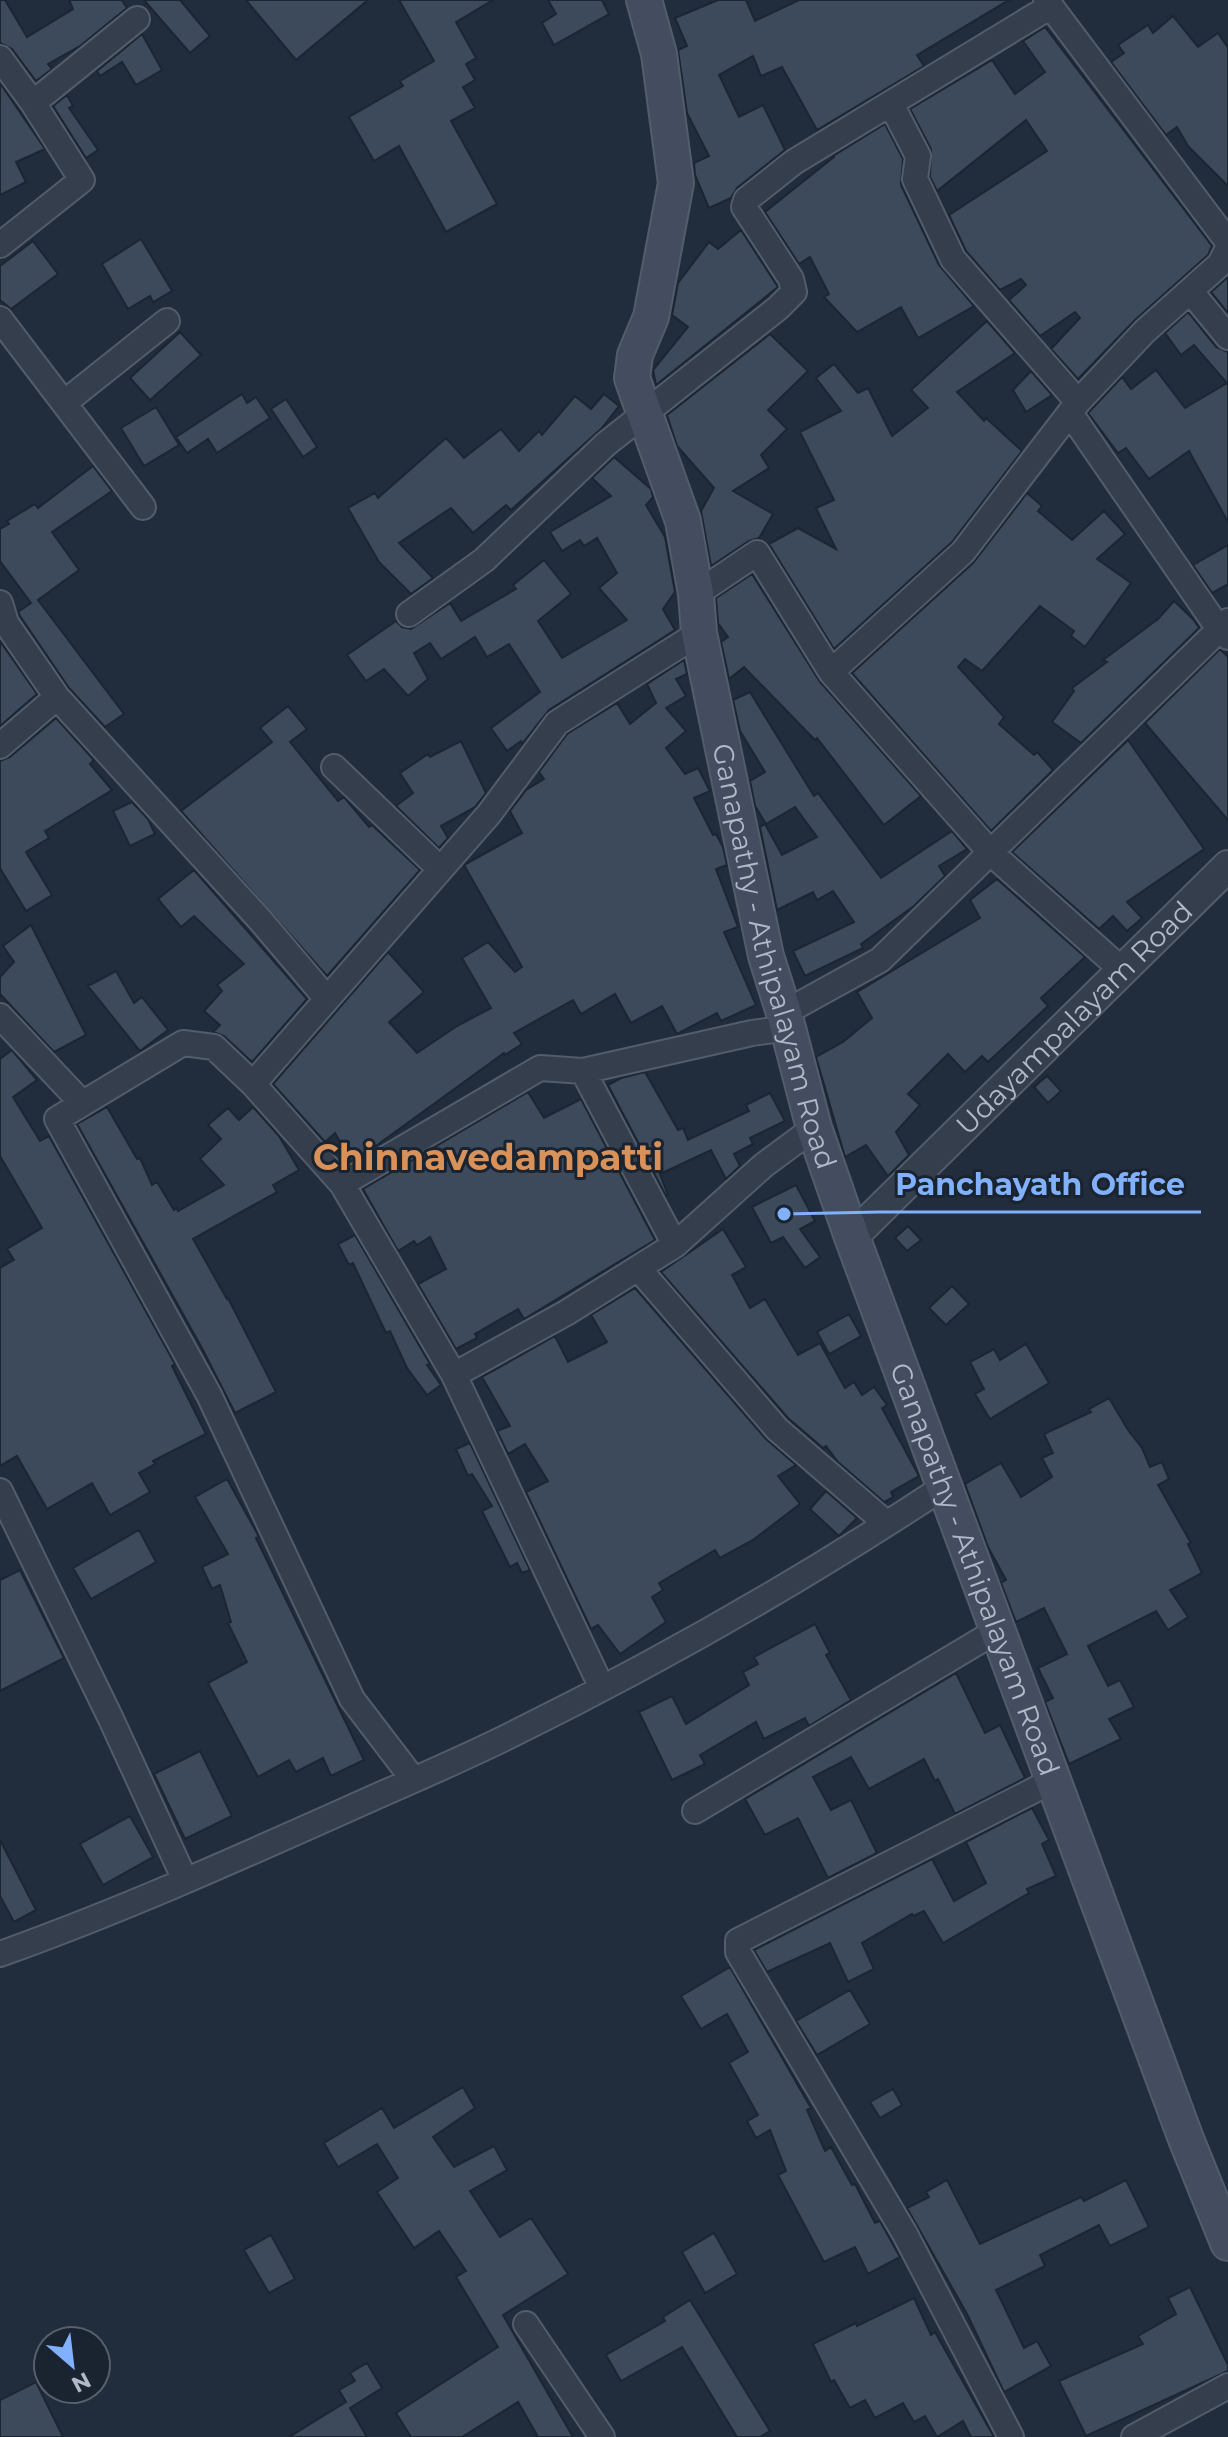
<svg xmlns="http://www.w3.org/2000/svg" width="1228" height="2437" font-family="Montserrat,sans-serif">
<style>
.building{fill:#3d4a5b;stroke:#1c2633;stroke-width:2}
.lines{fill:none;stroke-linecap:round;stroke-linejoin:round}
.minor-casing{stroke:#535c6a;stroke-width:28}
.tertiary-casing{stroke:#535c6a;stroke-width:34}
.secondary-casing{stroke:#535c6a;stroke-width:38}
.minor{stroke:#353e4c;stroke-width:24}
.tertiary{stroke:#353e4c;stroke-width:30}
.secondary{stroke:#434d5f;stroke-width:34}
.labels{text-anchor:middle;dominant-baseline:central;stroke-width:6;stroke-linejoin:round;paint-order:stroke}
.street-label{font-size:28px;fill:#b0b9c8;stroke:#1a2431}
.district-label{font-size:36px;font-weight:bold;fill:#d9915a;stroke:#1a2431}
.leader{fill:none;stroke:#81b0fc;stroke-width:3}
.callout-dot{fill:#81b0fc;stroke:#1a2431;stroke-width:3}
.callout-label{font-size:30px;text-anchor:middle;font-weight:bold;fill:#81b0fc;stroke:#1a2431;stroke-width:6;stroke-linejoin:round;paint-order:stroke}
</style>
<rect width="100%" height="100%" fill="#212c3c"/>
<path class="building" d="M0,0H5L27,37L73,9L69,0H122L127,8L80,46L48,64L52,69L36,81L12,49L0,43Z
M144,0H180L210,36L190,53Z
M246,0H368L296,60Z
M399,0H493L456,22L476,58L466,64L475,80L463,87L475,108L451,121L497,204L446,232L399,146L374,161L349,117L403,86L400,81L434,61Z
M548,0H602L609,14L554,45L542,23L556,14Z
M718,0H746L755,21L799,0H1009L917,55L924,66L817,130L782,67L761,76L753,56L719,75L739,117L763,105L785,150L737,188L731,198L709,208L695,175L694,163L709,156L687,113L678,50L687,46L675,18Z
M1173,16L1198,47L1218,33L1228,48V186L1188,146L1177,127L1166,135L1111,62L1124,53L1118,45L1148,25L1153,33Z
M1045,27L1212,246L1208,255L1135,320L1078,379L1051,349L1080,318L1075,312L1040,336L1009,300L1026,285L1021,279L1000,290L966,251L949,215L1047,151L1026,120L937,191L930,177L931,149L910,109L992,60L1015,94L1045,72L1023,41Z
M142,34L162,70L136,85L122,62L100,76L97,71Z
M0,83L45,149L16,162L26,182L0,195Z
M67,95L73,106L69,108L98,150L86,158L53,106Z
M885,124L903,159L901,185L939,265L974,306L918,338L901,307L857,332L824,297L829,294L810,257L799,264L765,212L834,157L833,156Z
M741,230L778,287L656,385L653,370L688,327L672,315L678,283L709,242L718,249Z
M141,239L172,291L153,302L150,296L128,309L102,264Z
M33,241L58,274L11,309L0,300V266Z
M1228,277V313L1211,292Z
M1188,312L1216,347L1228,352V522L1189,451L1149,479L1126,448L1118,453L1088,413L1122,377L1131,389L1156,370L1185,408L1227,383L1194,345L1181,355L1165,333Z
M987,321L1015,353L957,392L984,421L986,418L1022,451L952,542L834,649L769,544L798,528L836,549L816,508L834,500L800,432L841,411L816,378L834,364L858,393L868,388L892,436L928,408L911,390Z
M180,332L201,355L150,400L130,378Z
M770,334L808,371L768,410L787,429L761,455L769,468L733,491L773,514L759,538L749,541L711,566L701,511L714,488L677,446L667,415Z
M1031,371L1052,395L1026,412L1013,390Z
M242,394L247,403L256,397L270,418L217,453L208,439L187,453L176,437Z
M604,394L619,406L602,428L511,510L506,505L473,533L451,508L399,543L433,578L411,594L379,562L348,508L375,493L378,498L446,438L464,458L501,429L519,451L539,431L542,435L575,396L591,409Z
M286,399L317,447L303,457L271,409Z
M156,407L179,445L144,466L121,428Z
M614,457L651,489L653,497L646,505L665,537L675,592L663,609L675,630L549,710L522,744L521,741L507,751L491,728L540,692L509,644L487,657L475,637L441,659L430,643L414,653L428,679L408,696L384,669L366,681L347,655L396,621L402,627L411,629L450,603L461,621L516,589L513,585L544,560L571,594L538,621L562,658L627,620L599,588L617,573L597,538L584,546L580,540L562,551L550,532L611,496L592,478Z
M93,466L112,491L52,532L79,570L38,600L124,714L105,727L69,688L20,616L18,612L31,603L0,561V529L9,524L7,521L35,504L38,508Z
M1027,493L1042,506L1038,511L1072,540L1104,511L1125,534L1097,559L1131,583L1085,647L1071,636L1074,631L1040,606L982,671L965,659L958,667L1004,717L999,724L1034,755L1037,752L1053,770L991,831L852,673L973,563Z
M1228,545V584L1212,593L1193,565Z
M752,574L820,682L921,796L884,825L817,738L815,740L744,667L729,679L721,642L728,637L718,623L716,598Z
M1174,601L1194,620L1199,628L1081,743L1052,722L1074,691L1072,688L1107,662L1103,660L1158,619Z
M0,641L37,694L0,726Z
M1220,649L1228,657V820L1145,723Z
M684,660L687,674L676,679L686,696L666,708L686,731L666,748L685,774L698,768L710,791L694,798L713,835L716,834L723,847L727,865L716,869L738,927L724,932L756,1005L721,1021L717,1013L677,1034L662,1006L631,1023L615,994L581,1014L573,1000L514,1033L522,1044L505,1055L504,1053L373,1148L351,1161L335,1133L325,1142L273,1084L388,952L424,992L389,1022L417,1053L457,1026L491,1008L462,958L488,942L515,972L522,967L464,865L522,833L510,811L526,790L544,779L539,772L567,734L617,703L630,724L656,703L647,684Z
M750,692L814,796L818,793L881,878L952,831L967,849L939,866L945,876L914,906L861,944L863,948L805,976L793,951L854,922L833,891L817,900L813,892L777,910L760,827L765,824L782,855L817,837L795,807L766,824L755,806L750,781L765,772L740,731L733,700Z
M288,706L307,729L290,742L338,801L344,797L369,827L372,825L420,870L327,976L181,811L272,742L260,728Z
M56,718L94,760L90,764L112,790L45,831L49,838L26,852L52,895L26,911L0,868V761L10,757Z
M1128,740L1204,849L1127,902L1142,918L1127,931L1113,916L1099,929L1012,852Z
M461,741L486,793L475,807L441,826L448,838L439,848L396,806L413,793L400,773L428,754L430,757Z
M132,802L148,819L155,834L130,846L113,811Z
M194,870L307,999L252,1062L224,1036L213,1032L220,1025L204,1011L222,991L217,985L244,964L194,916L181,927L158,899Z
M997,879L1085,957L1041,998L1048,1006L988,1062L982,1056L965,1072L948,1054L908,1094L920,1105L896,1132L909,1155L888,1176L866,1145L845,1157L816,1057L843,1042L872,1018L857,992L980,918L970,900Z
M31,925L86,1035L54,1052L0,994V977L14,962L3,946Z
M116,971L134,1003L142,997L168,1030L140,1051L88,986Z
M12,1050L37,1080L13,1097L40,1141L49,1136L175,1364L172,1366L206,1434L153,1461L155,1464L139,1473L150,1492L110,1515L92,1483L47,1509L17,1456L0,1466V1268L14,1260L7,1249L42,1228L0,1156V1059Z
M645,1072L678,1130L683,1128L688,1140L749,1111L746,1105L770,1093L785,1121L750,1138L753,1144L734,1154L740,1166L726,1179L711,1150L660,1174L668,1195L666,1196L608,1085L621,1078Z
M1047,1076L1061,1091L1048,1103L1034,1087Z
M528,1092L544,1118L581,1099L655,1240L524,1319L518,1309L475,1334L477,1338L456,1349L418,1284L446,1269L430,1237L417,1245L414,1241L398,1251L363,1189Z
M107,1107L137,1159L140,1158L152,1185L157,1182L174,1210L177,1208L178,1211L224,1185L200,1159L221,1139L208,1125L228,1108L239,1120L253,1107L279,1136L299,1170L273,1185L277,1192L193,1239L227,1299L228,1298L276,1392L235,1413L203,1350L77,1124Z
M796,1185L815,1221L800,1229L820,1257L805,1268L783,1237L771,1243L752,1207Z
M908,1226L921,1240L907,1251L895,1238Z
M723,1229L746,1267L732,1275L750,1308L765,1299L798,1355L820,1343L845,1388L854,1382L862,1395L874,1387L887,1405L882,1408L919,1476L891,1492L893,1497L884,1502L838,1462L826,1446L823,1448L788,1418L661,1272Z
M355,1235L430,1364L427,1365L441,1385L427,1395L407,1368L390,1331L386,1333L353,1263L349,1265L338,1244Z
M952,1286L969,1304L946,1325L929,1308Z
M635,1288L766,1439L796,1465L778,1476L800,1504L753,1540L720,1558L715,1550L659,1583L663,1590L652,1597L666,1622L620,1654L598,1625L591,1629L526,1492L548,1481L525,1444L508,1454L497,1431L510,1426L482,1377L555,1336L568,1362L607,1342L591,1315Z
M849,1314L861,1336L829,1354L817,1332Z
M1026,1344L1049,1383L990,1419L975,1394L984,1389L970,1362L994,1349L1000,1360Z
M1109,1398L1128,1430L1142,1448L1150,1467L1162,1462L1169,1479L1158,1485L1191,1543L1188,1544L1202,1573L1170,1590L1188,1617L1168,1630L1156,1611L1088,1646L1108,1686L1120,1680L1134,1707L1109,1719L1121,1739L1069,1764L1045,1702L1053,1698L1038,1668L1067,1654L1044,1608L1016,1622L1001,1583L1006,1580L988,1547L965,1484L1001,1463L1021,1497L1052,1477L1042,1458L1053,1453L1044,1434L1091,1412L1089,1409Z
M470,1443L530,1570L522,1573L517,1563L510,1567L482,1511L492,1506L472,1474L468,1476L456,1449Z
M227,1479L257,1533L259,1537L256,1538L364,1760L331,1776L323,1758L296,1772L289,1760L258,1777L208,1683L247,1662L228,1623L231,1622L220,1585L212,1589L202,1567L228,1554L195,1497Z
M826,1491L857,1518L839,1536L810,1509Z
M139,1530L156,1562L91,1599L73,1568Z
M20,1570L64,1658L0,1691V1580Z
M815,1624L830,1653L826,1655L851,1700L809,1726L805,1718L764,1739L756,1722L700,1755L705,1764L672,1780L639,1712L672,1696L686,1724L749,1685L743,1672L758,1664L754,1657Z
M956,1673L985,1733L1000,1725L1025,1778L955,1814L938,1779L935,1781L924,1759L869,1789L851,1757L813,1777L831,1810L851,1800L877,1853L828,1878L798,1818L765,1835L745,1799Z
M200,1751L232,1816L185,1839L154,1774Z
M1032,1808L1049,1840L1042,1844L1056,1876L1027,1889L1029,1893L943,1943L924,1911L913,1916L912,1914L862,1943L874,1969L848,1982L830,1943L767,1972L754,1950L932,1859L954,1901L986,1883L966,1842Z
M130,1816L153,1857L103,1885L80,1844Z
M0,1840L36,1910L14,1922L0,1896Z
M730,1967L811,2108L807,2110L825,2151L831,2147L852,2185L855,2184L875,2223L880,2221L900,2257L868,2274L855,2247L824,2262L778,2175L786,2171L770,2130L756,2138L747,2121L758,2115L729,2063L748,2052L727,2014L701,2029L681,1996Z
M850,1990L870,2024L817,2055L796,2021Z
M463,2087L475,2108L433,2137L454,2167L494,2146L507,2170L470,2191L500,2237L531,2218L568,2274L503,2315L573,2437H538L518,2402L462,2437H411L396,2413L498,2347L456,2277L466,2271L439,2231L414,2248L377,2192L398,2178L377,2144L338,2167L324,2143L382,2108L394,2128Z
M893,2089L902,2105L880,2118L870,2102Z
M947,2180L980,2244L1081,2197L1084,2201L1126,2180L1149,2227L1110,2246L1099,2225L1040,2255L1045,2266L996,2290L1024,2348L1037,2341L1051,2366L1004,2392L967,2314L907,2208L929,2197L926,2192Z
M714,2233L737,2274L705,2293L682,2252Z
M271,2235L295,2279L269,2293L244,2250Z
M1190,2287L1228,2365V2371L1086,2436L1059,2381L1143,2344L1138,2336L1176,2314L1168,2298Z
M914,2298L931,2335L935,2332L994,2437H971L963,2421L937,2437L925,2416L914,2422L903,2403L875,2418L865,2400L850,2408L834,2380L831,2382L813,2344L856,2323L857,2326Z
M690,2300L770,2431L760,2437H737L682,2347L621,2381L606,2355L665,2321L663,2317Z
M367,2363L382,2388L350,2408L367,2437H289L346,2402L339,2390L355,2381L350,2373Z
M36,2382L63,2437H0V2400Z"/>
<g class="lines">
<defs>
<path id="minor" d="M1046,0L1228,242
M0,58L33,103L82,180L0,245
M33,103L137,19
M891,104L918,156L915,179L953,259L1078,402
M1191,292L1228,337
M0,319L143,507
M64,403L167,321
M1070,413L1219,629L1228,637
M696,594L757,553L831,672L991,853L1122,970
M0,603L6,623L57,697L261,921L327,999
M409,614L484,560L606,444L778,308L794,292L791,279L744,207L746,200L794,162L1051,6
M699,633L557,723L489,814L253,1084L342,1184L454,1375L566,1313L675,1245L583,1071L752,1033L788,1028
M831,672L963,552L1078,402L1145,331L1220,264L1228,248
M0,746L57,697
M334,767L440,869
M784,1013L880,960L1228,621
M0,1016L82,1103
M253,1084L214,1047L183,1043L57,1119L209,1395L352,1699L413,1779
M342,1184L540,1068L583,1071
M675,1245L764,1165L814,1128
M638,1268L777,1429L886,1523
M454,1375L602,1688
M0,1491L111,1719L185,1880
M695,1811L998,1630
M0,1954C118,1912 232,1861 346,1810C401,1785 457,1762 511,1735C661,1661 806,1578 945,1486
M526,2324L602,2437
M1011,2437L905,2234L738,1952V1941L1054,1780
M1134,2437L1228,2386"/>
<g id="tertiary">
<path id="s1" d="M852,1237L1228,866"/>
</g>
<g id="secondary">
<path id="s2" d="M644,0L659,54L676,183L651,317L635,355L632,378L683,521L696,594L699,633L766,956L784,1013L814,1128L852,1237L1186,2139L1228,2243"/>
</g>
</defs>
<use href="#minor" class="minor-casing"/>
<use href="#tertiary" class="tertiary-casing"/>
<use href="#secondary" class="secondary-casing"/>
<use href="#minor" class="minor"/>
<use href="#tertiary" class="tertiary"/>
<use href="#secondary" class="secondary"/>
</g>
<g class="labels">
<g class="street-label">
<text stroke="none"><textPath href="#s2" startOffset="984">Ganapathy - Athipalayam Road</textPath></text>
<text stroke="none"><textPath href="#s1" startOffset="312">Udayampalayam Road</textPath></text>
<text stroke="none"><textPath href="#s2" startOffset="1630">Ganapathy - Athipalayam Road</textPath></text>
</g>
<g class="district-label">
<text x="488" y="1157">Chinnavedampatti</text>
</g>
</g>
<path class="leader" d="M784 1214L879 1212H1201"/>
<circle class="callout-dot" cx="784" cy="1214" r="8"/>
<g class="callout-label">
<text x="1040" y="1195">Panchayath Office</text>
</g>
<g transform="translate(72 2365) rotate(152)"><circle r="38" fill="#1a2431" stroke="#56606d" stroke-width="2"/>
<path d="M0-6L14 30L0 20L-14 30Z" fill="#81b0fc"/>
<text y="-12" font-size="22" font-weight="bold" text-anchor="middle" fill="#b0b9c8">N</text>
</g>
</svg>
